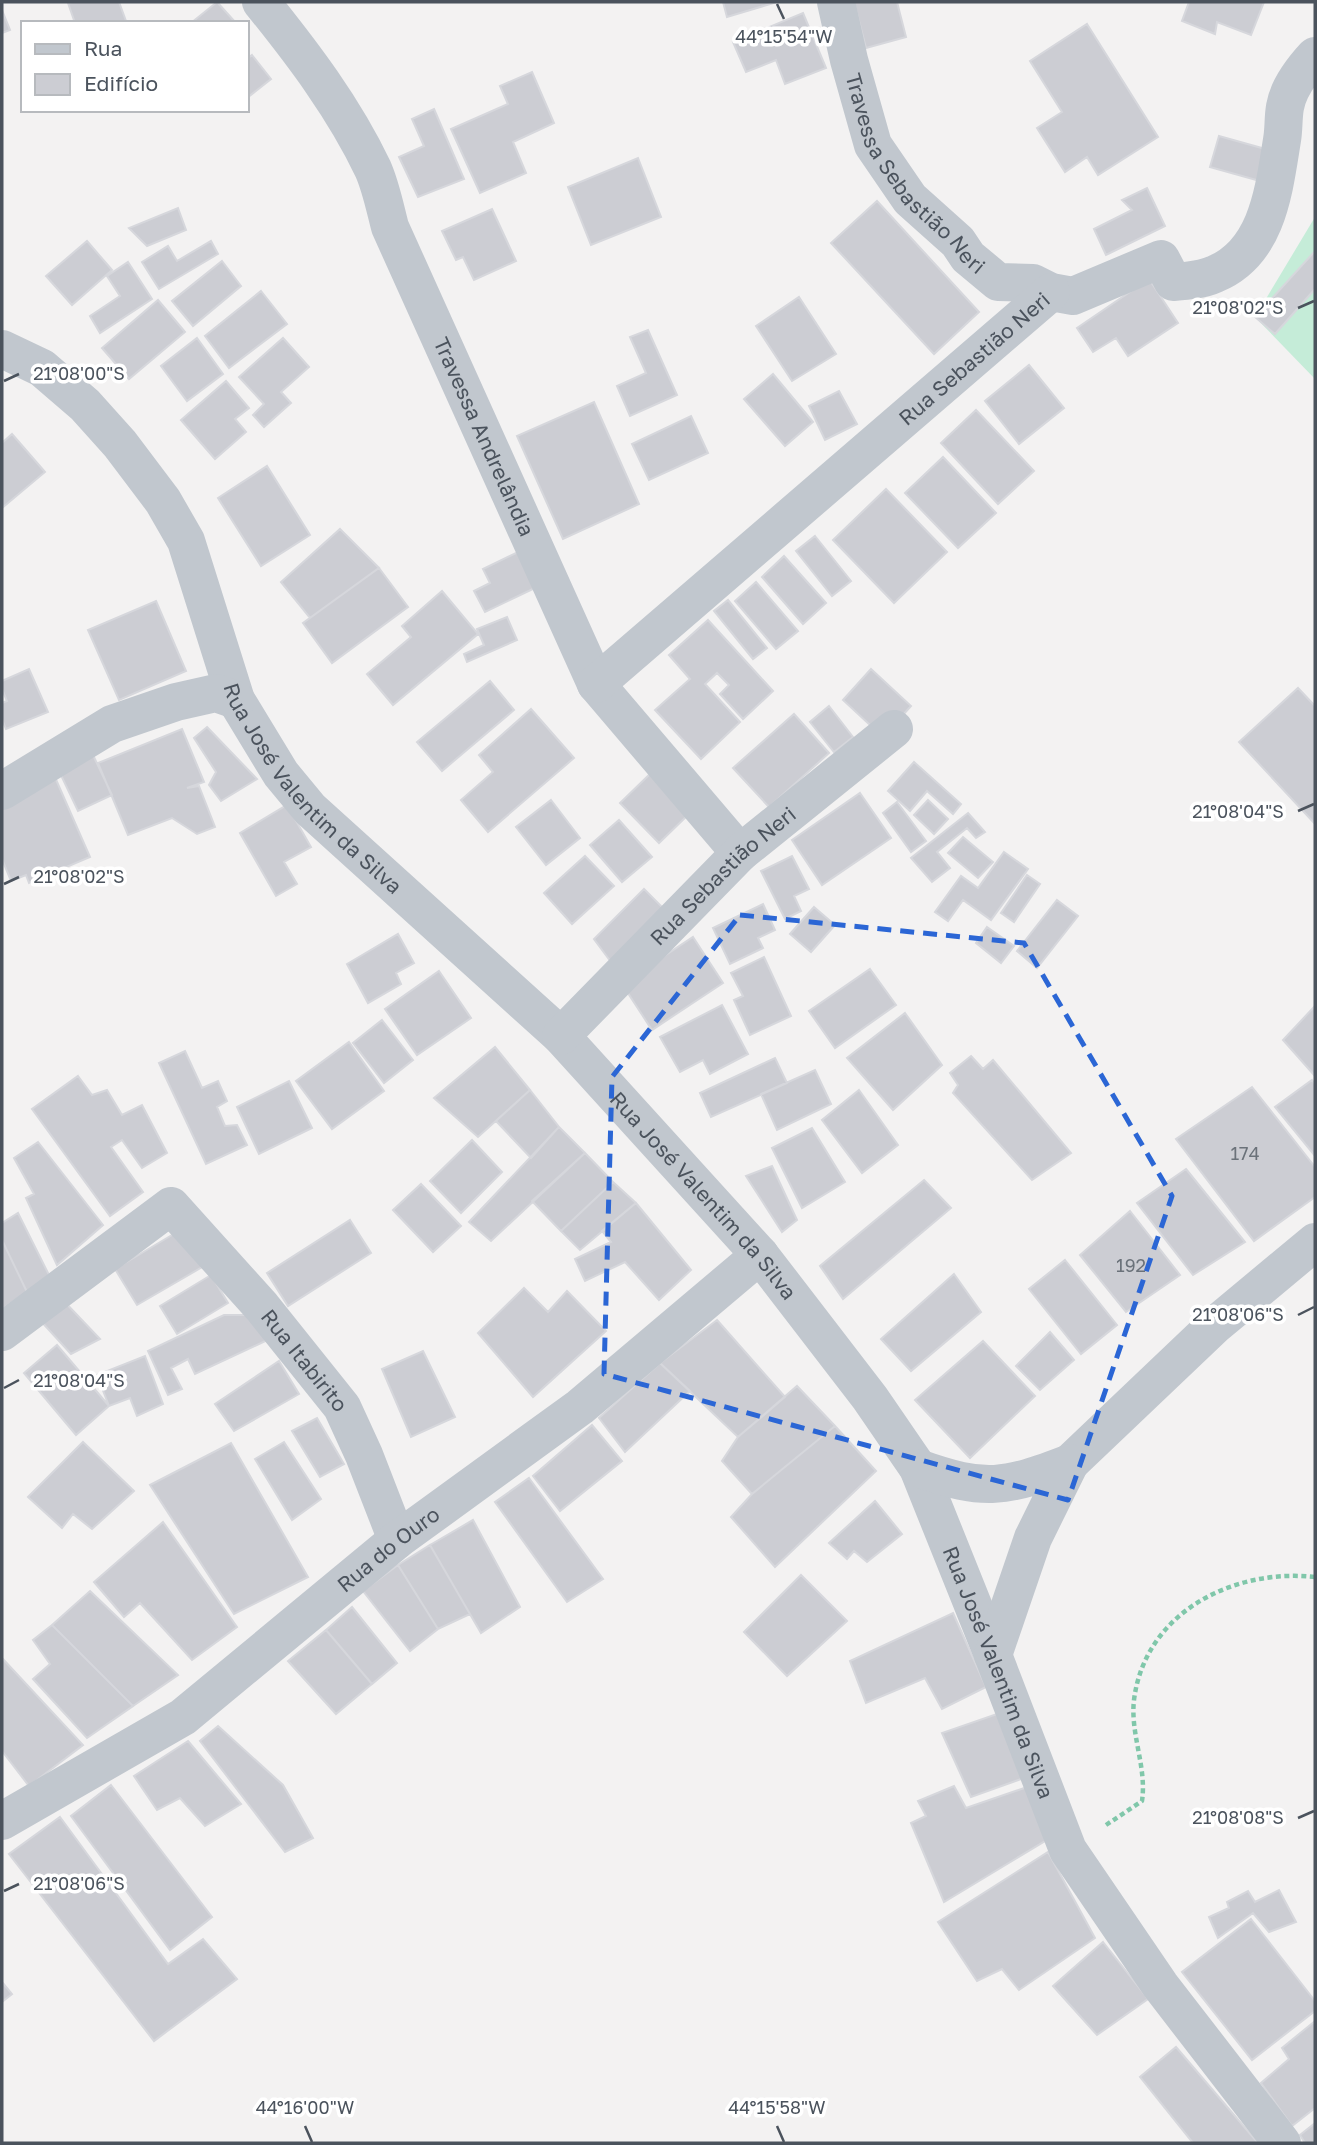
<svg xmlns="http://www.w3.org/2000/svg" width="1317" height="2145" font-family="'Golos Text',sans-serif">
<style>
.green{fill:#c5ecd8}
.building{fill:#cccdd3;stroke:#d6d7dc;stroke-width:2}
.lines{fill:none;stroke-linecap:round;stroke-linejoin:round}
.path{stroke:#80c7aa;stroke-width:4.5;stroke-dasharray:5 3.5;stroke-linecap:butt}
.minor{stroke:#c1c7ce;stroke-width:38}
.marked{fill:none;stroke:#2b66d5;stroke-width:5;stroke-dasharray:14 9;stroke-linejoin:round}
.ticks{fill:none;stroke:#4b535d;stroke-width:2.5}
.labels{text-anchor:middle;dominant-baseline:central;stroke-width:7;stroke-linejoin:round;paint-order:stroke}
.number-label{font-size:18px;fill:#6b727a}
.street-label{font-size:21px;fill:#4b535d;stroke:#fff}
.ticks-label{font-size:18px;text-anchor:middle;fill:#4b535d;stroke:#fff;stroke-width:7;stroke-linejoin:round;paint-order:stroke}
</style>
<rect width="100%" height="100%" fill="#f3f2f2"/>
<path class="green" d="M1315,217V379L1255,317Z"/>
<path class="building" d="M72,2H119L126,21L75,23L68,3Z
M217,2L236,23H191Z
M723,2H777L727,17Z
M854,2H897L906,37L866,48Z
M1189,2H1264L1251,35L1217,22L1215,34L1182,21Z
M2,10L10,30L2,33Z
M803,13L826,68L785,84L776,60L746,72L733,42Z
M1087,24L1158,137L1098,175L1087,157L1065,172L1037,128L1062,112L1030,61Z
M252,55L271,79L247,98V59Z
M532,72L554,123L513,142L526,173L480,193L451,129L508,104L500,86Z
M434,109L464,179L418,197L399,157L424,146L412,119Z
M1219,136L1276,152L1267,183L1210,167Z
M638,158L661,217L591,245L568,187Z
M1147,188L1165,226L1106,255L1094,229L1132,210L1122,200Z
M877,201L979,312L934,354L831,243Z
M178,208L186,230L147,246L129,228Z
M492,209L516,261L474,280L463,257L456,260L442,231Z
M87,241L112,270L72,305L46,276Z
M211,241L218,254L159,289L142,262L168,246L177,261Z
M1315,251V289L1275,334L1255,317Z
M222,261L241,286L193,326L172,301Z
M128,262L152,299L100,333L90,316L120,296L107,276Z
M1149,279L1178,323L1128,356L1116,338L1093,352L1077,328Z
M261,291L287,324L229,368L205,336Z
M799,297L836,354L792,381L756,326Z
M158,300L185,332L129,379L102,348Z
M648,330L677,395L630,416L617,386L646,373L630,337Z
M197,338L223,374L187,401L161,366Z
M283,338L309,367L281,392L291,403L264,427L253,415L264,404L239,377Z
M1029,365L1064,408L1019,444L985,401Z
M773,374L813,422L785,446L744,399Z
M226,381L249,408L235,419L246,432L215,459L181,420Z
M839,391L857,424L825,440L809,406Z
M594,402L639,504L563,539L517,436Z
M976,410L1034,471L998,504L941,443Z
M691,416L708,453L649,480L632,444Z
M12,434L45,472L2,508V443Z
M943,457L996,513L958,548L905,493Z
M267,466L310,535L261,566L218,498Z
M886,489L947,552L894,603L833,540Z
M340,529L379,568L310,618L281,582Z
M815,536L851,581L832,596L796,551Z
M518,552L535,588L485,612L474,591L490,583L483,569Z
M784,556L826,603L803,624L762,577Z
M379,568L408,607L332,663L303,623Z
M756,582L798,631L776,649L735,601Z
M442,591L478,634L393,705L367,674L411,637L402,626Z
M728,600L767,648L753,659L714,611Z
M156,601L186,671L119,700L88,630Z
M507,617L517,640L467,662L464,654L484,645L477,629Z
M708,620L773,691L743,719L720,694L729,685L717,673L705,684L740,722L701,759L655,710L690,679L669,655Z
M29,669L48,712L6,729L2,719V703L7,701L2,689V681Z
M871,669L911,706L883,737L843,700Z
M490,681L514,710L442,771L417,742Z
M1298,688L1315,706V824L1239,742Z
M829,706L853,737L834,752L810,722Z
M531,709L574,758L488,832L461,800L493,772L479,755Z
M794,714L829,753L769,807L733,768Z
M207,727L257,779L221,801L209,785L216,772L194,738Z
M182,729L204,782L187,788L199,786L215,827L197,834L172,818L128,835L98,763Z
M93,755L112,795L78,811L59,771Z
M914,762L961,804L953,814L927,791L910,811L888,791Z
M650,774L689,814L659,843L620,803Z
M54,775L90,857L29,883L26,875L11,881L2,859V798Z
M860,793L891,838L822,885L792,840Z
M551,800L580,838L546,865L516,827Z
M928,800L948,819L934,834L914,815Z
M897,802L926,841L911,852L883,813Z
M287,805L311,847L284,862L297,884L276,896L240,833Z
M968,813L985,832L976,838L967,828L937,852L950,868L932,882L911,858Z
M619,820L652,857L622,882L590,845Z
M963,837L993,862L978,878L948,853Z
M1004,852L1028,869L991,920L963,900L948,921L935,912L961,876L978,888Z
M585,856L614,886L572,924L544,893Z
M792,856L809,889L794,896L801,911L785,919L761,871Z
M1027,875L1040,884L1014,922L1001,913Z
M644,889L663,908L611,962L594,939Z
M1057,900L1078,916L1037,968L1017,951Z
M763,904L775,930L758,938L763,948L730,964L713,928Z
M814,907L835,925L811,952L790,934Z
M987,927L1014,946L1001,963L976,943Z
M398,934L414,963L396,973L401,984L368,1003L347,964Z
M693,937L723,983L652,1030L622,984Z
M764,957L791,1016L750,1035L734,1000L743,996L731,973Z
M870,969L896,1005L835,1048L809,1011Z
M439,971L471,1018L417,1055L385,1009Z
M722,1005L748,1054L710,1074L703,1060L680,1072L660,1037Z
M1314,1007L1315,1008V1076L1283,1040Z
M905,1013L942,1065L893,1110L847,1058Z
M382,1020L413,1060L384,1083L353,1043Z
M349,1042L384,1091L332,1129L296,1081Z
M495,1047L530,1090L478,1137L434,1098Z
M185,1051L202,1088L218,1081L227,1101L217,1107L225,1126L237,1125L247,1145L206,1164L159,1063Z
M971,1056L983,1069L993,1060L1071,1153L1032,1180L953,1093L958,1085L950,1073Z
M775,1058L787,1083L711,1117L700,1093Z
M815,1070L831,1104L777,1130L761,1094Z
M78,1076L92,1095L107,1090L122,1115L142,1105L167,1153L142,1168L122,1140L111,1147L143,1192L110,1216L32,1109Z
M1312,1080L1315,1084V1156L1275,1107Z
M289,1081L312,1128L259,1154L237,1107Z
M1252,1087L1315,1167V1197L1254,1241L1176,1139Z
M530,1090L559,1127L531,1158L496,1121Z
M859,1090L898,1145L862,1173L822,1120Z
M559,1127L585,1153L491,1241L469,1222Z
M812,1128L845,1182L802,1208L772,1148Z
M472,1140L502,1172L461,1213L430,1181Z
M38,1142L103,1225L57,1265L26,1198L34,1194L14,1158Z
M585,1153L613,1182L561,1231L532,1201Z
M772,1166L797,1220L782,1232L746,1176Z
M1186,1169L1245,1242L1193,1275L1137,1203Z
M924,1180L951,1208L843,1299L820,1266Z
M613,1182L636,1203L580,1250L561,1231Z
M421,1184L461,1226L433,1252L393,1210Z
M636,1203L691,1270L659,1300L625,1262L585,1281L575,1259L611,1242L602,1231Z
M1130,1211L1180,1275L1126,1312L1080,1255Z
M18,1213L49,1275L27,1292L2,1240V1223Z
M350,1220L371,1253L288,1306L267,1273Z
M182,1229L204,1266L137,1305L115,1269Z
M2,1240L27,1292L2,1309Z
M1065,1260L1117,1325L1081,1354L1029,1289Z
M954,1274L981,1312L911,1371L881,1339Z
M211,1275L228,1303L177,1334L160,1306Z
M524,1288L548,1312L567,1291L606,1331L533,1397L478,1333Z
M60,1297L100,1339L71,1354L38,1318Z
M224,1315H245L276,1336L195,1374L188,1359L171,1368L182,1389L168,1395L148,1351Z
M717,1320L785,1397L738,1437L660,1363Z
M1050,1332L1074,1360L1040,1390L1016,1366Z
M983,1341L1035,1396L970,1458L915,1400Z
M57,1345L109,1406L76,1435L24,1373Z
M423,1351L455,1417L411,1437L382,1369Z
M145,1356L163,1404L137,1416L130,1398L109,1406L97,1375Z
M279,1361L299,1394L234,1431L215,1404Z
M660,1363L690,1391L625,1452L599,1418Z
M797,1386L835,1426L752,1494L722,1461L738,1437Z
M317,1418L344,1464L320,1477L292,1431Z
M592,1425L622,1461L560,1511L533,1476Z
M835,1426L876,1471L775,1567L731,1517L752,1494Z
M83,1442L134,1491L92,1529L73,1514L62,1528L28,1497Z
M284,1442L321,1499L292,1520L255,1459Z
M231,1443L308,1577L234,1614L150,1485Z
M529,1478L603,1579L567,1602L495,1502Z
M875,1501L902,1534L867,1562L854,1551L847,1559L829,1543Z
M473,1520L520,1607L481,1633L430,1545Z
M163,1522L237,1627L192,1660L140,1603L124,1617L94,1582Z
M430,1545L470,1614L438,1629L398,1565Z
M398,1565L438,1629L410,1651L363,1591Z
M801,1575L847,1621L787,1676L744,1632Z
M90,1591L178,1675L133,1706L52,1625Z
M352,1607L397,1663L372,1684L326,1630Z
M953,1613L986,1687L942,1709L925,1678L866,1703L850,1661Z
M52,1625L133,1706L87,1738L33,1679L50,1664L33,1640Z
M326,1630L372,1684L336,1714L288,1661Z
M2,1658L83,1745L29,1786L2,1751Z
M997,1714L1024,1778L971,1797L942,1733Z
M218,1726L283,1785L313,1838L285,1852L200,1741Z
M188,1741L241,1804L205,1826L180,1798L157,1810L134,1776Z
M111,1785L212,1917L170,1950L71,1816Z
M1033,1785L1055,1835L944,1902L911,1823L926,1816L918,1801L954,1786L966,1808Z
M60,1817L168,1964L203,1939L237,1979L154,2041L9,1854Z
M1048,1852L1095,1938L1019,1990L1002,1969L977,1981L938,1922Z
M1279,1890L1296,1922L1269,1932L1253,1913L1218,1938L1209,1917L1229,1908L1227,1902L1248,1891L1255,1902Z
M1251,1919L1315,2001V2011L1252,2060L1182,1972Z
M1103,1942L1148,1999L1097,2035L1053,1986Z
M2,1982L12,1994L2,2002Z
M1315,2021V2108L1292,2126L1261,2083L1289,2059L1282,2048Z
M1176,2047L1258,2143H1193L1140,2077Z
M1315,2123V2143H1305L1300,2135Z"/>
<g class="lines">
<path class="path" d="M1106,1825L1142,1801C1147,1767 1130,1734 1134,1700C1145,1612 1234,1568 1315,1577"/>
<g class="minor">
<path id="s1" d="M261,2C303,54 344,108 373,169C381,187 385,208 390,227L596,684L740,853"/>
<path id="s2" d="M836,2L849,60L873,145L910,199L958,242L968,257L998,282L1033,283L1051,292L1073,296L1161,259L1173,282C1187,281 1202,280 1215,274C1268,252 1274,189 1282,140C1284,129 1283,118 1285,107C1288,89 1303,69 1315,56"/>
<path id="s3" d="M2,349L42,368L85,405L120,444L163,501L186,541L236,700L281,774L310,809L561,1036L760,1255L870,1398L918,1468L993,1655L1068,1850L1160,1985L1282,2143"/>
<path id="s4" d="M596,684L1051,292"/>
<path d="M2,791L112,724L176,702L216,693L236,700"/>
<path id="s5" d="M561,1036L740,853L894,729"/>
<path id="s6" d="M2,1332L171,1206L262,1307L342,1407L364,1455L397,1540"/>
<path d="M1070,1463L1214,1326L1315,1242"/>
<path d="M918,1468C985,1492 1005,1488 1070,1463L1033,1538L993,1655"/>
<path id="s7" d="M2,1821L183,1717L397,1540L580,1407L760,1255"/>
</g>
</g>
<path class="marked" d="M740,915L1024,943L1172,1196L1068,1500L604,1374L612,1077Z"/>
<path class="ticks" d="M777,4L784,19M1298,308L1314,301M4,381L19,374M1298,811L1314,804M4,884L19,877M1298,1315L1314,1307M4,1388L19,1380M1298,1818L1314,1811M4,1891L19,1884M305,2126L312,2142M777,2126L784,2142"/>
<g class="labels">
<g class="number-label">
<text x="1245" y="1153">174</text>
<text x="1131" y="1265">192</text>
</g>
<g class="street-label">
<text stroke="none"><textPath href="#s2" startOffset="194">Travessa Sebastião Neri</textPath></text>
<text stroke="none"><textPath href="#s4" startOffset="499">Rua Sebastião Neri</textPath></text>
<text stroke="none"><textPath href="#s1" startOffset="492">Travessa Andrelândia</textPath></text>
<text stroke="none"><textPath href="#s3" startOffset="555">Rua José Valentim da Silva</textPath></text>
<text stroke="none"><textPath href="#s5" startOffset="228">Rua Sebastião Neri</textPath></text>
<text stroke="none"><textPath href="#s3" startOffset="1122">Rua José Valentim da Silva</textPath></text>
<text stroke="none"><textPath href="#s6" startOffset="415">Rua Itabirito</textPath></text>
<text stroke="none"><textPath href="#s7" startOffset="474">Rua do Ouro</textPath></text>
<text stroke="none"><textPath href="#s3" startOffset="1689">Rua José Valentim da Silva</textPath></text>
</g>
</g>
<g class="ticks-label">
<text x="784" y="43">44°15'54"W</text>
<text x="1238" y="314">21°08'02"S</text>
<text x="79" y="380">21°08'00"S</text>
<text x="1238" y="818">21°08'04"S</text>
<text x="79" y="883">21°08'02"S</text>
<text x="1238" y="1321">21°08'06"S</text>
<text x="79" y="1387">21°08'04"S</text>
<text x="1238" y="1824">21°08'08"S</text>
<text x="79" y="1890">21°08'06"S</text>
<text x="305" y="2114">44°16'00"W</text>
<text x="777" y="2114">44°15'58"W</text>
</g>
<rect width="1317" height="2145" fill="none" stroke="#4b535d" stroke-width="7"/>
<rect x="21" y="21" width="228" height="91" fill="#ffffff" stroke="#b7babe" stroke-width="2"/>
<rect x="35" y="44" width="35" height="10" fill="#c1c7ce" stroke="#b7babe" stroke-width="2"/>
<text x="84" y="56" font-size="21" fill="#4b535d">Rua</text>
<rect x="35" y="74" width="35" height="21" fill="#cccdd3" stroke="#b7babe" stroke-width="2"/>
<text x="84" y="91" font-size="21" fill="#4b535d">Edifício</text>
</svg>
